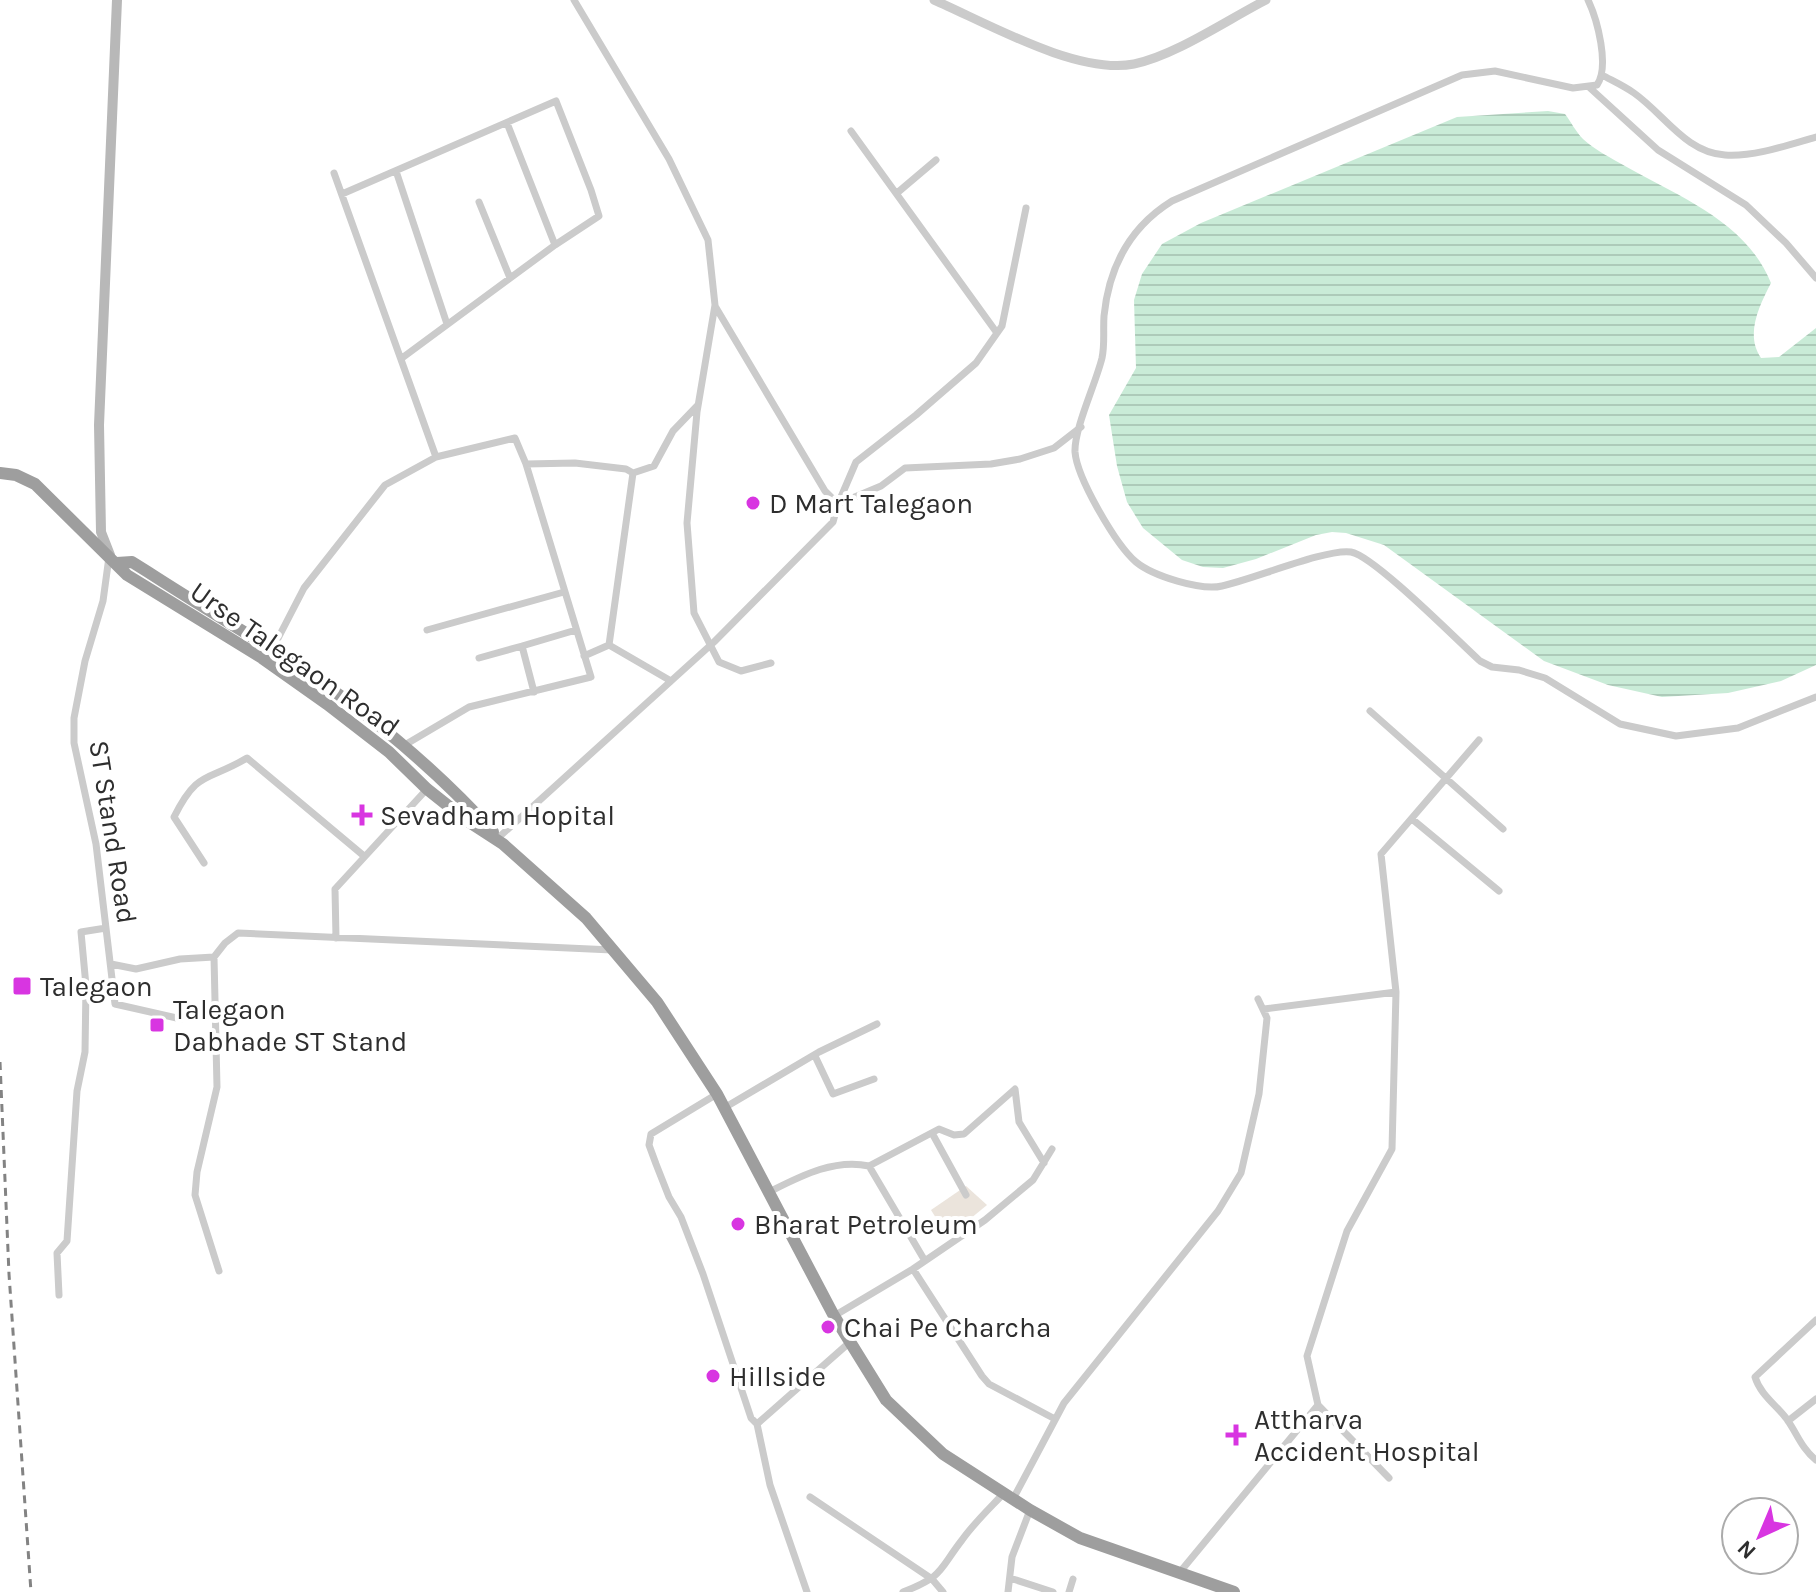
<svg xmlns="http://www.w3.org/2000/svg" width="1816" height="1592" font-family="Karla,sans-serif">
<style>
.green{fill:#ebe4dc}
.water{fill:url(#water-rules)}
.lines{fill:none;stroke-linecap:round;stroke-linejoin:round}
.minor{stroke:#cbcbcb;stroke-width:7}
.tertiary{stroke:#cbcbcb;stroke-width:9}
.secondary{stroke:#b8b8b8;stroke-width:10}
.trunk{stroke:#9e9e9e;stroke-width:12}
.rail{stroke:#838383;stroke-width:3;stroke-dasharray:8 6;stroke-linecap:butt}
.poi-dot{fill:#d835e1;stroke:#fff;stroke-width:3}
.labels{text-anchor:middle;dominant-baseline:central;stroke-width:8;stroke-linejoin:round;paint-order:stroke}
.poi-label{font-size:28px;fill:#2e2e2e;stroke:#fff;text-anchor:start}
.street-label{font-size:28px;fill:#2e2e2e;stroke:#fff}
</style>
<defs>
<pattern id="water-rules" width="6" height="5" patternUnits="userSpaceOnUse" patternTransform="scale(2)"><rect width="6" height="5" fill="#c9ebd7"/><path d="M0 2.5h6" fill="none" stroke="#adcab9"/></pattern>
</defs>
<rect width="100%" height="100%" fill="#fff"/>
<path class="green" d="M966,1186L987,1205L948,1237L931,1210Z"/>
<path class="water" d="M1548,111L1565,114C1571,122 1576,132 1583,139C1595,150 1611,158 1625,166C1679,197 1746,221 1771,283C1759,306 1745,335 1761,358L1779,357L1816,328V665L1781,681L1728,693L1662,697L1608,685L1544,661L1384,545L1346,533L1332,532L1316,535L1256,559L1223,568L1203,567L1182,560L1143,528L1127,502L1117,466L1109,415L1136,368L1134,300L1142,274L1162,244L1201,223L1457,117Z"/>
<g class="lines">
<path class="minor" d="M574,0L669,159L708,240L715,305L697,412L687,523L694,613L719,662L741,671L771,663
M1588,0C1597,19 1610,66 1597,85L1573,88L1495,71L1462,75L1172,201C1130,227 1109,266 1104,316C1103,331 1105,344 1102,358C1096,383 1074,429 1075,452C1077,478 1116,545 1136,562C1153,576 1201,591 1222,586C1251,580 1328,548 1351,552C1374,556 1458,641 1480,661L1492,667L1519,670L1545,678L1620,724L1676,736L1738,728L1816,697
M1602,75C1613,81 1624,86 1634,93C1664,114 1686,153 1725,155C1754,157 1788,145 1816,137
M1590,88L1658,150L1746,205L1786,243L1816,278
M507,123L555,245
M851,131L997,333
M396,171L447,324
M334,173L436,457
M897,193L936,160
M342,194L556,101L591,190L599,216L555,245L402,358
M479,202L510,278
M526,464L575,463L626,469L633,473L609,645L584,656
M633,473L654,466L673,431L698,405
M838,504L856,462L916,415L976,363L1002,326L1026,208
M838,504L881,486L905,468L991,464L1020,459L1054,448L1081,427
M109,557L103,601L85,661L74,718V743L96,844L115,1004L181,1019
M427,630L564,592
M609,645L671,681
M272,650L304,588L385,485L436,457L515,438L526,464L591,677L469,707L403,746
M479,658L522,646
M534,692L522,646L576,630
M1370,711L1503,829
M1412,819L1499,891
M498,838L714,642L833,522L838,504L825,491L715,306
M204,863L174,817C198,769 207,782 247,758L364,856
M336,938L335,889L427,789
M214,957L217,1087L197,1172L195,1195L219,1271
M111,964L136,969L180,959L214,957L225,943L238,933L612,950
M1264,1009L1396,992L1381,854L1479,740
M815,1056L833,1094L874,1079
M717,1094L651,1134L649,1145L656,1164L669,1197L681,1217L703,1274L751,1418L757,1424L770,1485L807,1592
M724,1108L819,1052L877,1024
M932,1133L966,1195
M869,1166L939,1129L954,1135L964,1134L1015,1089L1019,1122L1044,1163
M769,1192C799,1177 834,1158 869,1166L925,1261
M913,1269L982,1376L989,1384L1055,1419
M59,1295L57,1253L67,1241L77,1091L85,1052L86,986L81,932L106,928
M834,1316L913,1269L985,1220L1033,1180L1052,1149
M1816,1320L1755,1377C1760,1394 1776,1405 1786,1418C1797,1433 1801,1448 1816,1460
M1318,1405L1389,1478
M1788,1421L1816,1399
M757,1424L850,1342
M810,1497L932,1579L943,1592
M1013,1499L1064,1403L1218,1211L1241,1173L1259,1094L1267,1018L1258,999
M1180,1572L1318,1405L1307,1356L1347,1231L1392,1149L1396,992
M1010,1578L1053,1592
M903,1592C944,1576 938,1571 962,1540C974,1523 990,1508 1004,1493
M1008,1592L1012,1557L1030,1510
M1069,1592L1073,1579"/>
<path class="tertiary" d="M934,0C987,23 1077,75 1134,64C1176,55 1227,20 1266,0"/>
<path class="secondary" d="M110,555L101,532L99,425L117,0"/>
<path class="trunk" d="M0,473L16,475L35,484L127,575L262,658L327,704L389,752L427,789L466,820L503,844L586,918L657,1002L717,1094L834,1316L886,1400L943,1454L1030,1510L1080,1538L1234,1592
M117,563L132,562L148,572C191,600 235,626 278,653C356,703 431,764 493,832"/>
<path class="rail" d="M0,1062L9,1274L31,1592"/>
</g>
<g class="poi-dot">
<circle cx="753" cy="503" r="8"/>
<path d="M358 803h8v8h8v8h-8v8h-8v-8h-8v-8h8z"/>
<rect x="12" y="976" width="20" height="20" rx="4"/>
<rect x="149" y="1017" width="16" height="16" rx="4"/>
<circle cx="738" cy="1224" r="8"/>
<circle cx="828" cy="1327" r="8"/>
<circle cx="713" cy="1376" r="8"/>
<path d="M1232 1423h8v8h8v8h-8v8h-8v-8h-8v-8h8z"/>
</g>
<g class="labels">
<g class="poi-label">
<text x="769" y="503">D Mart Talegaon</text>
<text x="380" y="815">Sevadham Hopital</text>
<text x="40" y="986">Talegaon</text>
<text x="173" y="1009">Talegaon<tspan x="173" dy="32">Dabhade ST Stand</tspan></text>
<text x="754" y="1224">Bharat Petroleum</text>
<text x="844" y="1327">Chai Pe Charcha</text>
<text x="729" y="1376">Hillside</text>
<text x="1254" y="1419">Attharva<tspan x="1254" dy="32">Accident Hospital</tspan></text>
</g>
<g class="street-label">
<text transform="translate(295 659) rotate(35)">Urse Talegaon Road</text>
<text transform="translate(113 832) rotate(81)">ST Stand Road</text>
</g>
</g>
<g transform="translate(1760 1536) rotate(224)"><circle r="38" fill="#ffffff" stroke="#ababab" stroke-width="2"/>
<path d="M0-6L14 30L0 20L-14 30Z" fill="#d835e1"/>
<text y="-12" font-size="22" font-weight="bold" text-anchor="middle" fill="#2e2e2e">N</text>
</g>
</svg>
